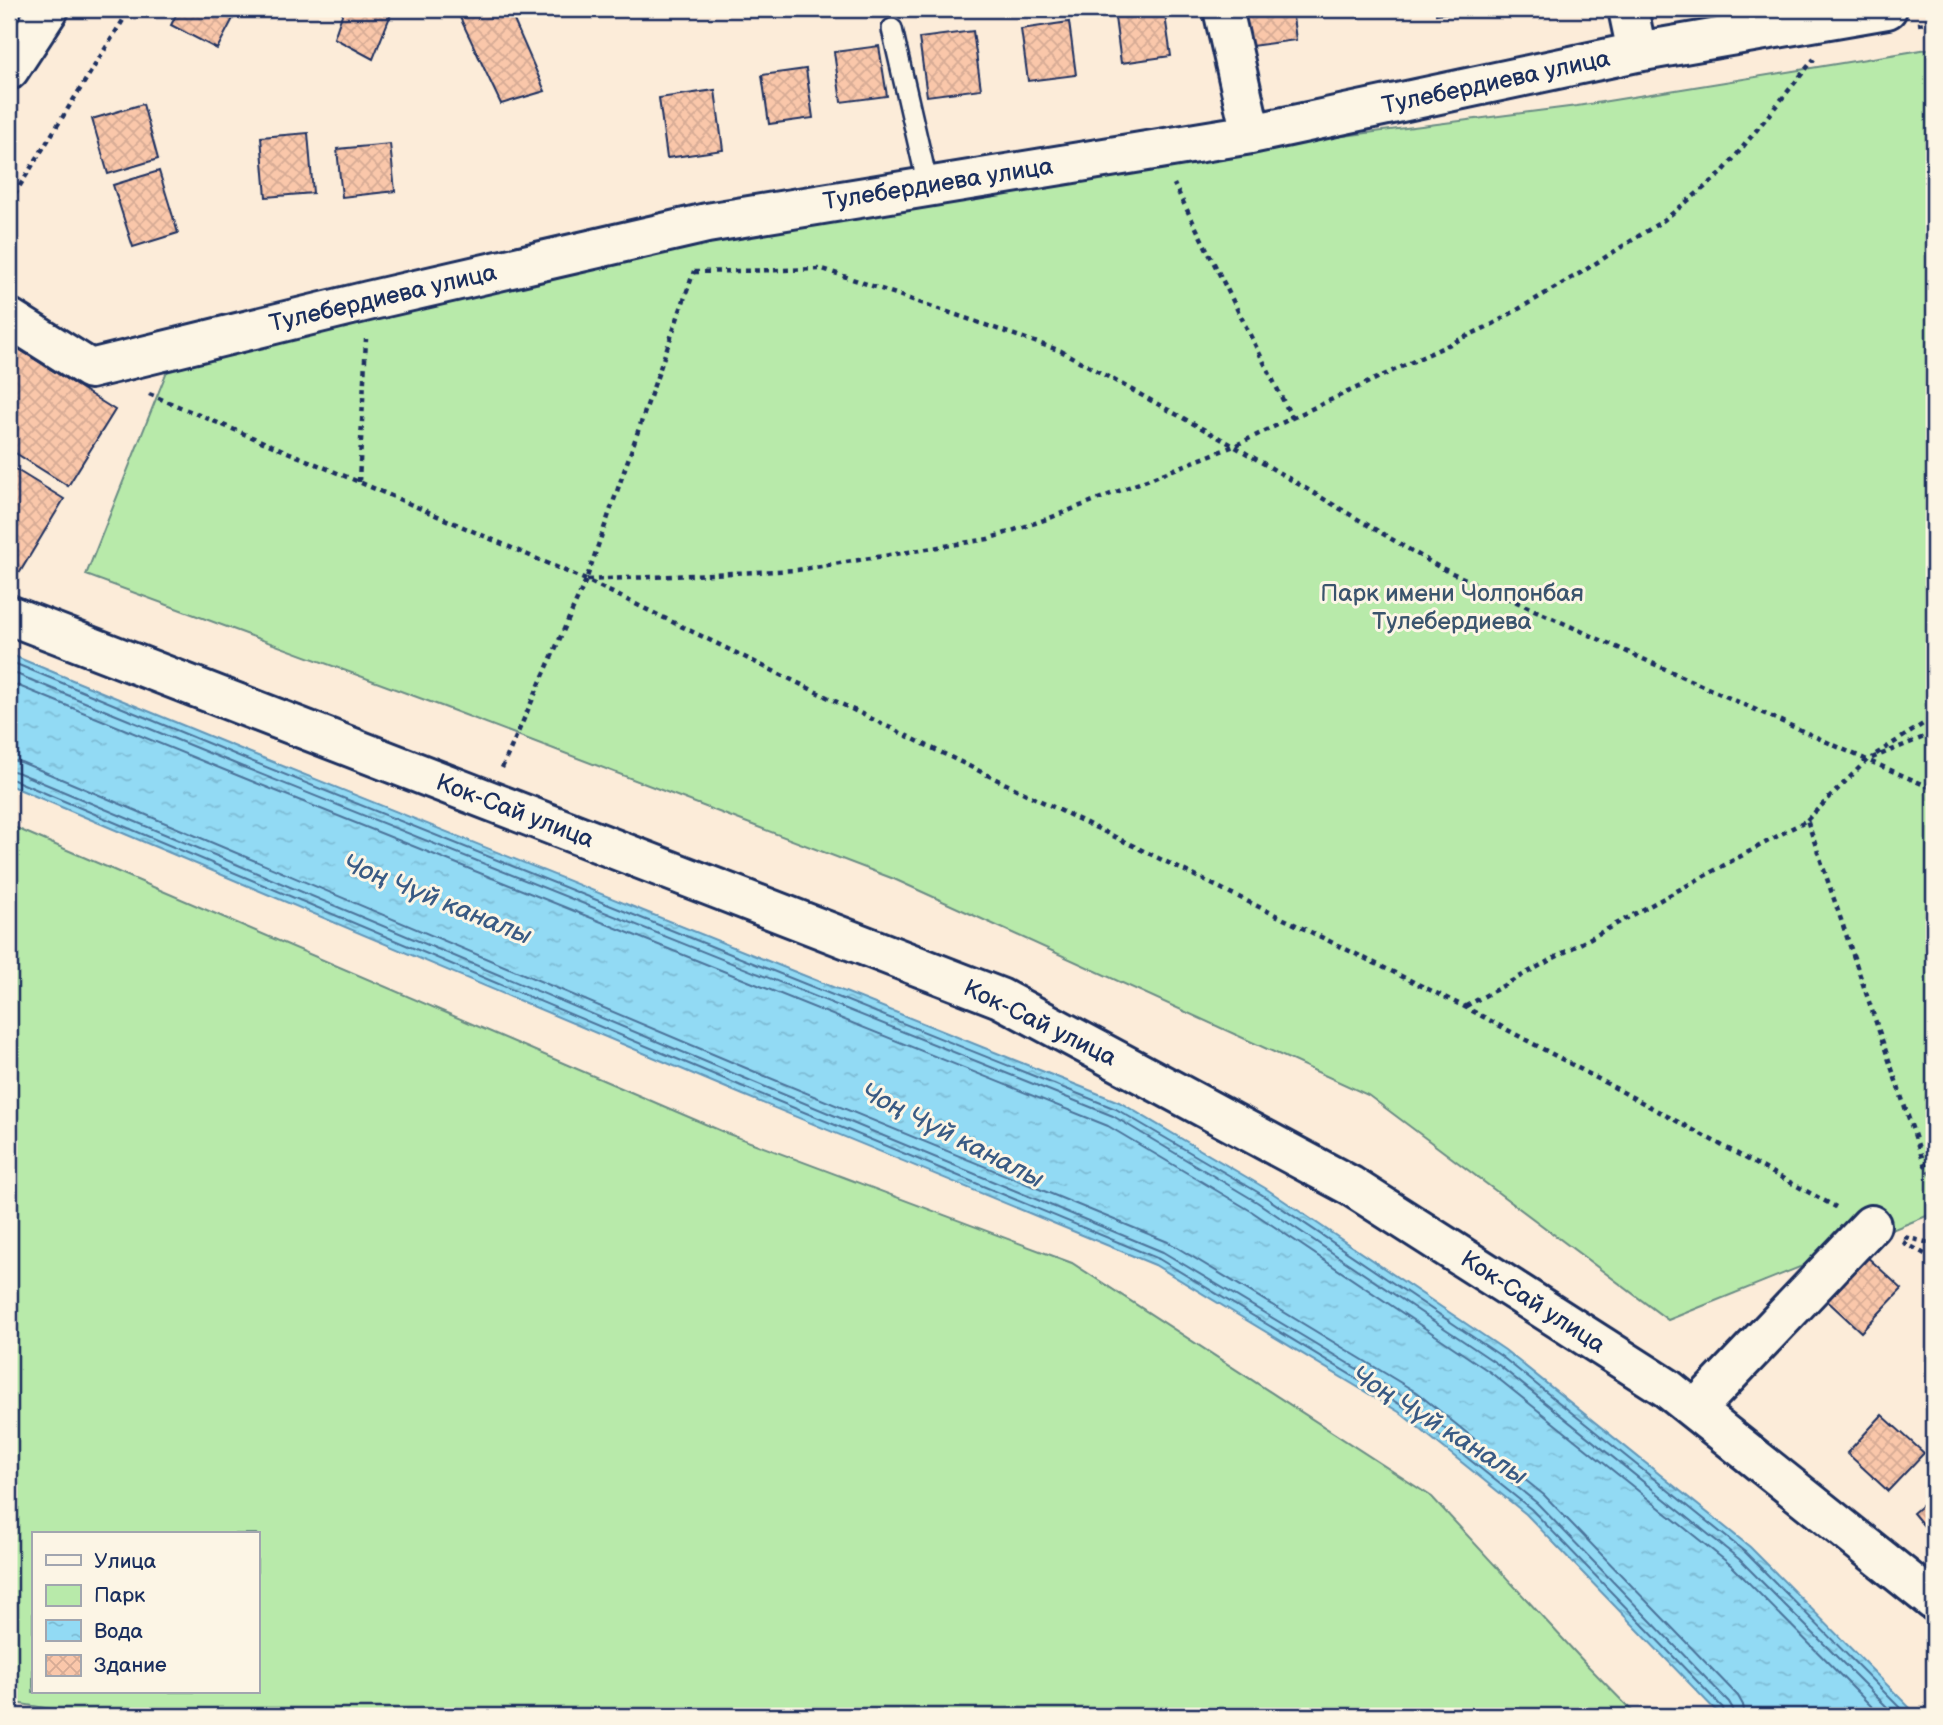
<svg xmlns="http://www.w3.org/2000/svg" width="1943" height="1725" font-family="'Balsamiq Sans',sans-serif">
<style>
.green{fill:#b8eaaa;stroke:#6a8c84;stroke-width:2;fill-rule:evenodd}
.water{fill:url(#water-ripples);stroke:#6296b8;stroke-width:2}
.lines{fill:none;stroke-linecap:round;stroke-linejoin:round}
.shore{stroke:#4b739a;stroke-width:2}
.building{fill:url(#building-cross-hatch);stroke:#1b2f5e;stroke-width:2}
.lane-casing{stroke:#1b2f5e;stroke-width:24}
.street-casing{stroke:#1b2f5e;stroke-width:44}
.primary-casing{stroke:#1b2f5e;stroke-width:44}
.path{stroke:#1b2f5e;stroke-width:4.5;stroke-dasharray:5 5;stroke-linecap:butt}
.lane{stroke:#fcf5e5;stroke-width:19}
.street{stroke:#fcf5e5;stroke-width:38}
.primary{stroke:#fcf5e5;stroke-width:38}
.labels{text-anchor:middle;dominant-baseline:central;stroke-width:6;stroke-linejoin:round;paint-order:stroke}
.street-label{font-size:24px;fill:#1b2f5e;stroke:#fcf5e5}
.park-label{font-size:24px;fill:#3a546d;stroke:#fcf5e5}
.water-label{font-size:26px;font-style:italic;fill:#395a84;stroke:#fcf5e5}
</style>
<defs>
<pattern id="water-ripples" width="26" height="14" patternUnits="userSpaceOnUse" patternTransform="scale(1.75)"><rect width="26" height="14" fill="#92daf4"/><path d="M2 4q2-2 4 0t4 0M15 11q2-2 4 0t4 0" fill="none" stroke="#7dbbd4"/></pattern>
<pattern id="building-cross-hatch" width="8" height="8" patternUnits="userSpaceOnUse" patternTransform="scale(1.75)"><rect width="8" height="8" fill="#fac7aa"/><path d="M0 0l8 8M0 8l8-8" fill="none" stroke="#d6ab95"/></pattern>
</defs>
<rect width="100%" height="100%" fill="#fcecd9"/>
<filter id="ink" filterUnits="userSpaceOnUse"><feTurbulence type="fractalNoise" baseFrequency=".0143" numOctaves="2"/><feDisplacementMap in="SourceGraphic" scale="14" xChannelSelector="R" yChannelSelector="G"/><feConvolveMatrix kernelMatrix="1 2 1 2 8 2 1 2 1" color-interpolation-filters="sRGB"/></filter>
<g filter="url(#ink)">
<path class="green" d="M1934,48V1213L1668,1320L1368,1095L894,879L444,707L86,575L171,361L655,245L1227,151L1577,106Z
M9,825L726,1133L1072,1263L1432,1497L1586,1664L1637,1716H93L9,1702ZM33,1534H257V1692H33Z"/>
<path class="water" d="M9,654L248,752L1119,1102L1265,1188L1505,1350L1750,1547L1918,1716H1721L1526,1514L1399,1412L1155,1265L743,1095L9,785Z"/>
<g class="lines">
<path class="shore" d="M9,661L246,759L1116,1109L1261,1194L1501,1356L1745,1552L1908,1716
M9,671L243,767L1113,1116L1257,1202L1496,1363L1739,1559L1896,1716
M9,682L239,776L1108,1126L1251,1211L1490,1372L1732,1566L1881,1716
M9,760L21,762L753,1071L1168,1242L1416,1392L1544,1495L1738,1696L1743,1705L1745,1716
M9,770L17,772L749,1080L1163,1252L1409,1400L1537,1503L1729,1702L1733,1709L1734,1716
M9,779L14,780L746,1088L1159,1259L1404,1407L1531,1509L1723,1708L1725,1716"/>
</g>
<path class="building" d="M179,9H238L217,49L171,25Z
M344,9H393L373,59L334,38Z
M456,9H509L545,91L501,104Z
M1120,9H1164L1171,56L1121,63L1114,10Z
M1238,9H1292L1296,40L1244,47Z
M1436,9H1476L1436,14Z
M1069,22L1076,75L1028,81L1021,29Z
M973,31L981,89L927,96L919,38Z
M879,46L887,96L841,102L834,52Z
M806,69L813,118L769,124L762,75Z
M715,90L723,150L667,158L659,98Z
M143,104L158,159L108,174L92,119Z
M308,133L313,193L266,197L261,137Z
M390,144L395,191L342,197L337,149Z
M159,171L178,233L133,247L113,185Z
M9,343L115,410L68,486L9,449Z
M15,469L64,499L20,572L9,565V480Z
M1864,1254L1902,1289L1861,1332L1823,1297Z
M1882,1415L1924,1453L1888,1491L1847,1453Z
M1934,1495V1538L1913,1513Z"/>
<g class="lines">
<defs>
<path id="lane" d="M892,29L928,186"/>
<path id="street" d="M1223,9L1251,134
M1628,9L1637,52
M9,318L90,369L368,301L707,223L1251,134L1637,52L1887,9
M9,615L1000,998L1351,1186L1667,1388L1934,1601
M1695,1410L1871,1225"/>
<path id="primary" d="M9,70L49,9"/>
</defs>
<use href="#lane" class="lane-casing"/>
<use href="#street" class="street-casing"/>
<use href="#primary" class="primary-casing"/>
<path class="path" d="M1918,24L1934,22
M9,203L130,9
M694,272L823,269L1061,351L1234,446L1439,567L1867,760L1934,789
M149,394L359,482L586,580L1465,1007L1836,1207
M1292,418L1493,324L1582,272L1664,220L1721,174L1814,59
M359,482L366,339
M587,580L797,570L988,539L1047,519L1234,446L1292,418L1174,184
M1876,754L1934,717
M502,768L586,580L694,271
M1807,820L1867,760L1934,733
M1466,1006L1807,820L1924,1163L1934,1180
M1904,1237L1934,1244
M1903,1242L1934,1259"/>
<use href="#lane" class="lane"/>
<use href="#street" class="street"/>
<use href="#primary" class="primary"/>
</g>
</g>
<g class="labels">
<g class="street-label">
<text transform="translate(1496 82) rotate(-12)">Тулебердиева улица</text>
<text transform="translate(938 184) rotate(-9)">Тулебердиева улица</text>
<text transform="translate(383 298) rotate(-13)">Тулебердиева улица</text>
<text transform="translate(515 811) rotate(21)">Кок-Сай улица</text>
<text transform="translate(1040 1023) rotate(26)">Кок-Сай улица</text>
<text transform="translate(1533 1302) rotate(33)">Кок-Сай улица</text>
</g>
<g class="park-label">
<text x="1452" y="593">Парк имени Чолпонбая<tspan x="1452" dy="28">Тулебердиева</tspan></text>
</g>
<g class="water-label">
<text transform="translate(437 900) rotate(22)">Чоң Чүй каналы</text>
<text transform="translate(952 1136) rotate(27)">Чоң Чүй каналы</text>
<text transform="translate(1439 1426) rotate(32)">Чоң Чүй каналы</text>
</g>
</g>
<rect width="1943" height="1725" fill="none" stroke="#fcf5e5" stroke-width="35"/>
<rect x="18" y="18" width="1908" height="1690" fill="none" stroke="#1b2f5e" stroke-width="2.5" filter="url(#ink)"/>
<rect x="32" y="1532" width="228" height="161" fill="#fcf5e5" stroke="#a2a6af" stroke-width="2"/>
<rect x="46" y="1555" width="35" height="10" fill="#fcf5e5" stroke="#a2a6af" stroke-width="2"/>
<text x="94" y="1568" font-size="21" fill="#1b2f5e">Улица</text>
<rect x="46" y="1585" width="35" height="21" fill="#b8eaaa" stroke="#a2a6af" stroke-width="2"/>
<text x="94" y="1602" font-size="21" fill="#1b2f5e">Парк</text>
<rect x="46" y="1620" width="35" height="21" fill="url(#water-ripples)" stroke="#a2a6af" stroke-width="2"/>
<text x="94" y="1638" font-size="21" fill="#1b2f5e">Вода</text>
<rect x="46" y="1655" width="35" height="21" fill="url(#building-cross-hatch)" stroke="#a2a6af" stroke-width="2"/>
<text x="94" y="1672" font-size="21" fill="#1b2f5e">Здание</text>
</svg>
